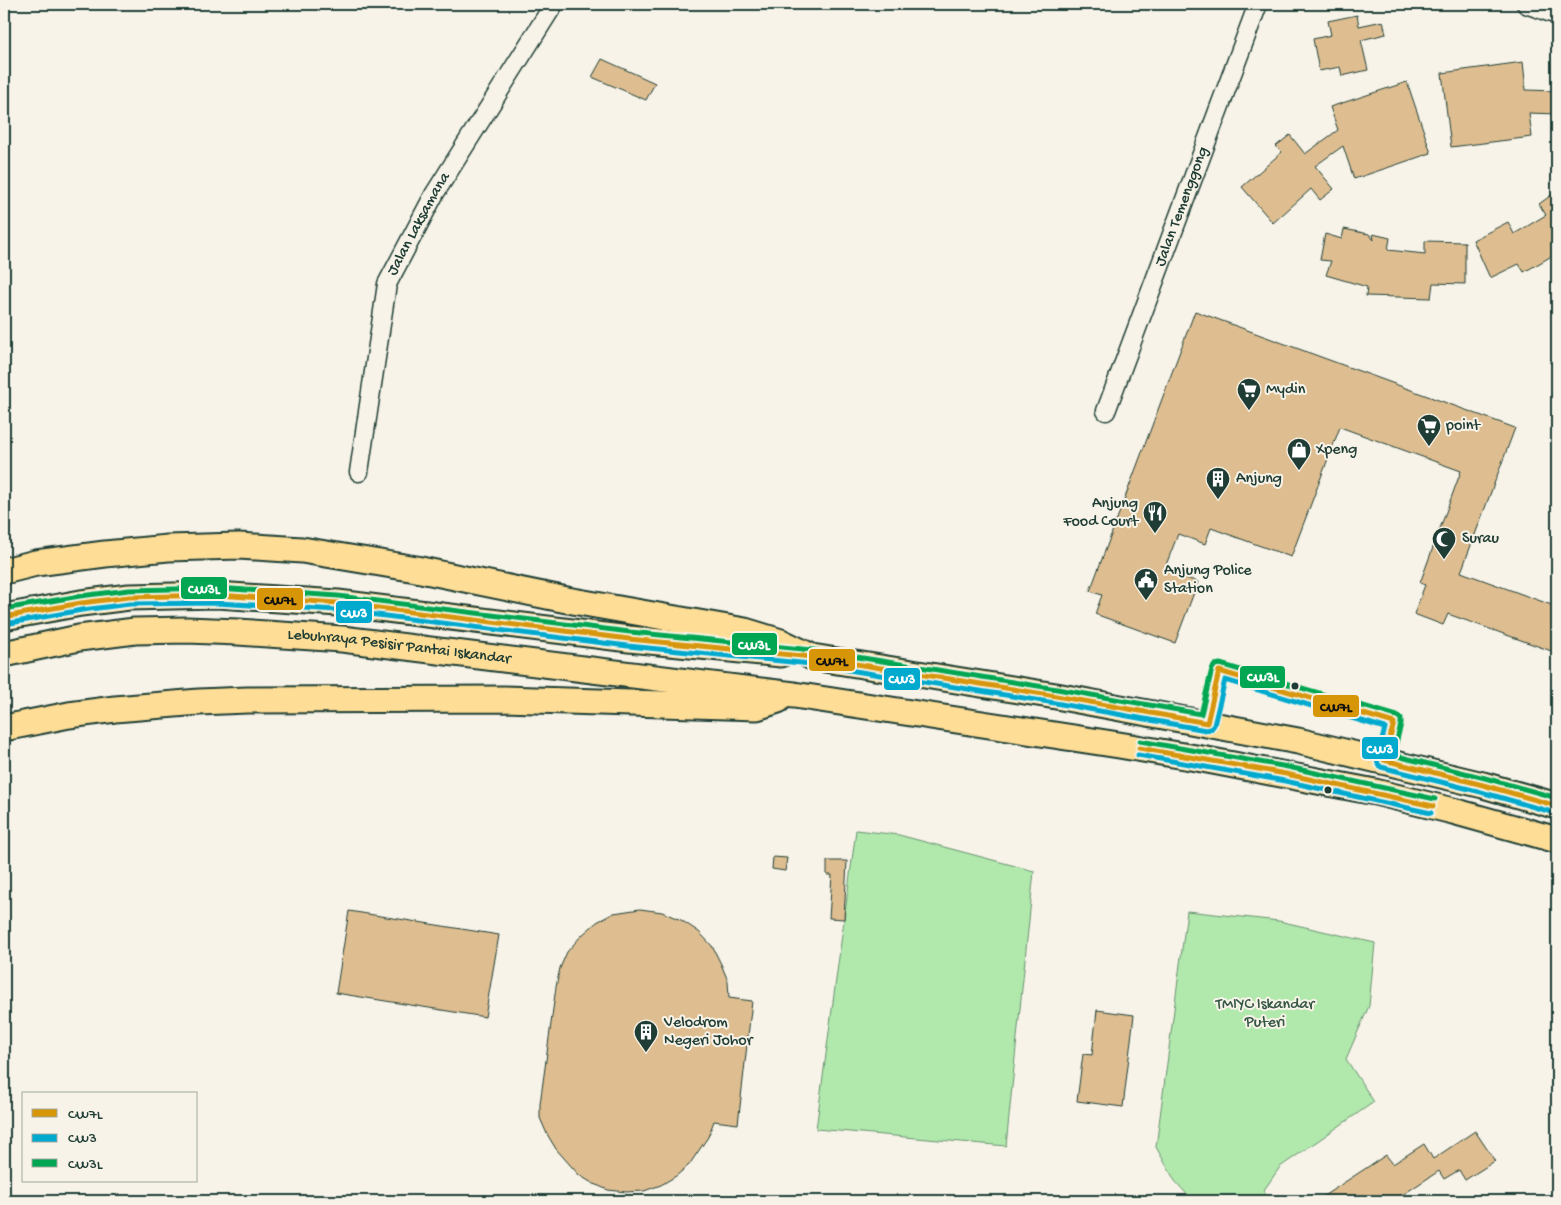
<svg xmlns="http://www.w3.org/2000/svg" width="1561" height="1205" font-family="'Gochi Hand',sans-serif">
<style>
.green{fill:#b1e8ac;stroke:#689270}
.building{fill:#debe91;stroke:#1f3d34}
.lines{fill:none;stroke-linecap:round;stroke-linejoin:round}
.minor-casing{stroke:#1f3d34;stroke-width:21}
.highway-casing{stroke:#1f3d34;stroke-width:29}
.minor{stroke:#f7f3e8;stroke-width:18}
.highway{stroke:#fedd96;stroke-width:25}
.bus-1-casing{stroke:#f7f3e8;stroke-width:9}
.bus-2-casing{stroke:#f7f3e8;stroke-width:9}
.bus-3-casing{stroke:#f7f3e8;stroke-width:9}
.bus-1{stroke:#d79608;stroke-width:5}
.bus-2{stroke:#00a9ce;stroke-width:5}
.bus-3{stroke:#00a651;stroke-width:5}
.bus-dot{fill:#1f3d34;stroke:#f7f3e8;stroke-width:2}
.labels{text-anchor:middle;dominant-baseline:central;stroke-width:4;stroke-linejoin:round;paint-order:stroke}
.street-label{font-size:16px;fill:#1f3d34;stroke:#f7f3e8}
.poi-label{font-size:16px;fill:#1f3d34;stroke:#f7f3e8;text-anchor:start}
.park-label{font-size:16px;fill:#355746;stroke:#f7f3e8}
.line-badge{stroke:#f7f3e8;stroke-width:2}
.badge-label{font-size:14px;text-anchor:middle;font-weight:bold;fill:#fff}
.pale-badge-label{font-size:14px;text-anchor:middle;font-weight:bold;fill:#111}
</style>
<rect width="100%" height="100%" fill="#f7f3e8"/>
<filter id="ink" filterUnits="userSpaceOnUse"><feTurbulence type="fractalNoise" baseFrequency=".02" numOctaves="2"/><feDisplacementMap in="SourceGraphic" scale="10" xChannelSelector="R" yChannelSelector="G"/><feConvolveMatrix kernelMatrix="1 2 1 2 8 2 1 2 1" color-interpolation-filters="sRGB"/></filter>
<g filter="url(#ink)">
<path class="green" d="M856,830L899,835L1034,871L1006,1146L816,1129Z
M1187,911L1279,921L1375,943L1369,1006L1346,1059L1374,1102L1280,1167L1264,1190L1267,1201H1193L1175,1181L1156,1147Z"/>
<path class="building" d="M1357,15L1359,26L1383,21L1386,34L1361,40L1368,70L1342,76L1340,67L1319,71L1313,39L1331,35L1328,21Z
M602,59L655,83L646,100L592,77Z
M1523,62L1526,90L1557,91V114L1529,113L1532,137L1451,147L1442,73Z
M1407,82L1431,153L1354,179L1343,146L1315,166L1334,189L1320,200L1311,189L1273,223L1242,187L1282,152L1276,146L1290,135L1305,154L1338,130L1330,107Z
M1557,191V253L1524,272L1519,264L1490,278L1473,240L1508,222L1514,234L1546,215L1539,204Z
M1344,229L1369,234L1374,240L1373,234L1390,238L1388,250L1425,254V241L1465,242V284L1433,283L1431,298L1366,296L1367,287L1326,275L1331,261L1320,260L1325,234L1342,239Z
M1195,311L1515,428L1461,572L1557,607V653L1448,614L1443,625L1414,614L1425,585L1420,583L1461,471L1340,427L1291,557L1211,528L1205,544L1178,534L1164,570L1198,582L1175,643L1095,614L1102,595L1090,591Z
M773,857L787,858L785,871L772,869Z
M827,861H847L844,919L829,918L832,875H827Z
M640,909L662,912L681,920L699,932L712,946L721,964L728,981L729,998L752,1001L738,1124L714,1121L708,1137L689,1165L676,1176L661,1185L644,1191L626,1192L608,1190L592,1183L579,1175L556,1149L547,1134L540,1118V1104L556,987L560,968L567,952L581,936L597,922L614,913Z
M349,911L499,935L485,1017L336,993Z
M1097,1010L1134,1015L1123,1107L1077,1101L1083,1054L1092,1055Z
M1475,1131L1495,1161L1465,1180L1459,1170L1444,1179L1439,1171L1393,1201H1316L1386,1155L1393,1164L1424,1144L1433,1159Z"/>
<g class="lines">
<defs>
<g id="minor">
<path d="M1526,4L1557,15"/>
<path id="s1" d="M1106,411L1258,4"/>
<path id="s2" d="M359,472L387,284L435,193L554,4"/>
</g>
<g id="highway">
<path d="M4,571L36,563L105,554L168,548L239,546L302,550L416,569L567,600L745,631L781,642L812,657L1056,696L1298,741L1483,785L1557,806"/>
<path d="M4,617L81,603L129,597L217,595L338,603L629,639L781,654"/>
<path id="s3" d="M4,654L79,638L135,631L187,630L238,632L342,639L794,695L1119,745L1202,759L1375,792L1453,811L1557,840"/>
<path d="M4,728L69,715L115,709L199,702L247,700L504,699L757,707L778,700"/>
</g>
</defs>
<use href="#minor" class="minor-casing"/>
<use href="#highway" class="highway-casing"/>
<use href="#minor" class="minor"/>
<use href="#highway" class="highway"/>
<defs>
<path id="bus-1" d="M4,617L81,603L129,597L217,595L338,603L629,639L812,657L1056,696L1207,723L1219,671L1394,723L1384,760L1483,785L1557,806
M1139,748L1286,774L1433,806"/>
<path id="bus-2" d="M5,624L82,610L130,604L217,603L337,610L628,646L811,664L1055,703L1206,730L1211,729L1214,725L1225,680L1385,728L1377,760L1378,764L1381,767L1481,792L1555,813
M1138,755L1285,781L1431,813"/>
<path id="bus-3" d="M4,609L80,596L129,590L217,588L338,596L630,632L813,650L1057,689L1201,714L1212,669L1215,665L1220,664L1397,716L1401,719V724L1393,755L1485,778L1557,798
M1140,741L1288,767L1435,799"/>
</defs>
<use href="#bus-1" class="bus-1-casing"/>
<use href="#bus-2" class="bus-2-casing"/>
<use href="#bus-3" class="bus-3-casing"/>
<use href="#bus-1" class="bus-1"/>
<use href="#bus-2" class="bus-2"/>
<use href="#bus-3" class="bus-3"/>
</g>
</g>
<defs>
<symbol id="supermarket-pin" viewBox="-11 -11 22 30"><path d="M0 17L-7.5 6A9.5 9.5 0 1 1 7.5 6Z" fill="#1f3d34" stroke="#f7f3e8"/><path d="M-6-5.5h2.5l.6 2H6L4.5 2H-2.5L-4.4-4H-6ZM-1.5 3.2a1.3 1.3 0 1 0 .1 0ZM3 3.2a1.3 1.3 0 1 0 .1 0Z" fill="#fff"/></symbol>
<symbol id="shop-pin" viewBox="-11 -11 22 30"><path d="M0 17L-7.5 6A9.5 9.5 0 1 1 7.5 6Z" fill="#1f3d34" stroke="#f7f3e8"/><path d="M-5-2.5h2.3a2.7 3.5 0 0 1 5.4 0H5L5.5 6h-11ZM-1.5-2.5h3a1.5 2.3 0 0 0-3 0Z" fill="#fff"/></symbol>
<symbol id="building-pin" viewBox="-11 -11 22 30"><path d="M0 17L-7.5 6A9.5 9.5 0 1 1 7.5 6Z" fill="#1f3d34" stroke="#f7f3e8"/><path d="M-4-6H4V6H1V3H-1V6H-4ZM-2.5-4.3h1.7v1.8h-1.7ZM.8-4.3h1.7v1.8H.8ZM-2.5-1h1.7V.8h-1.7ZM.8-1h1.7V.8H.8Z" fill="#fff"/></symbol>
<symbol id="restaurant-pin" viewBox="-11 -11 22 30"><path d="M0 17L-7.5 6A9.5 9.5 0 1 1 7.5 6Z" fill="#1f3d34" stroke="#f7f3e8"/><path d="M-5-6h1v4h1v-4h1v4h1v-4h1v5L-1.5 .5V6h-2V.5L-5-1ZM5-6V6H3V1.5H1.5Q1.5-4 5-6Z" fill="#fff"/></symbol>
<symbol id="mosque-pin" viewBox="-11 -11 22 30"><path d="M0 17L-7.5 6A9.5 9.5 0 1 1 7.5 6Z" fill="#1f3d34" stroke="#f7f3e8"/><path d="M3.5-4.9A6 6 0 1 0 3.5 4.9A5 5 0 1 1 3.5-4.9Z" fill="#fff"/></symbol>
<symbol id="civic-pin" viewBox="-11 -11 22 30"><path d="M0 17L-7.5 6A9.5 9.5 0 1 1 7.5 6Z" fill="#1f3d34" stroke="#f7f3e8"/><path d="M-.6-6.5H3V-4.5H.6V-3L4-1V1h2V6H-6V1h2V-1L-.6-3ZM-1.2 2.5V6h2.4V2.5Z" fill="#fff"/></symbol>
</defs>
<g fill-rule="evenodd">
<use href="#supermarket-pin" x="1235" y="376" width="28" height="38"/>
<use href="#supermarket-pin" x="1415" y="412" width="28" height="38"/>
<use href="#shop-pin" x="1285" y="436" width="28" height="38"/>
<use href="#building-pin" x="1204" y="465" width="28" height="38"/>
<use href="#restaurant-pin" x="1141" y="499" width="28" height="38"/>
<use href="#mosque-pin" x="1430" y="525" width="28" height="38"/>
<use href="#civic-pin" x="1132" y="566" width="28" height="38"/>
<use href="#building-pin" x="632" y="1018" width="28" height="38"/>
</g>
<g class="bus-dot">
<circle cx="1295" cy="686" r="4.5"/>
<circle cx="1328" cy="790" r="4.5"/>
</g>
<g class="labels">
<g class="street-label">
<text stroke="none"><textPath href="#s1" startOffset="218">Jalan Temenggong</textPath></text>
<text stroke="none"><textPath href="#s2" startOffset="258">Jalan Laksamana</textPath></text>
<text stroke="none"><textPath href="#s3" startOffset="398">Lebuhraya Pesisir Pantai Iskandar</textPath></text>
</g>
<g class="poi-label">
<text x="1266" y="390">Mydin</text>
<text x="1446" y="426">point</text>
<text x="1316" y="450">Xpeng</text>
<text x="1236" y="479">Anjung</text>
<text x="1138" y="504" text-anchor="end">Anjung<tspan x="1138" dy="18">Food Court</tspan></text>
<text x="1462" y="539">Surau</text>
<text x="1164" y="571">Anjung Police<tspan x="1164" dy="18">Station</tspan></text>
<text x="664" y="1023">Velodrom<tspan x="664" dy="18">Negeri Johor</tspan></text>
</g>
<g class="park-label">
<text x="1265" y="1005">TMIYC Iskandar<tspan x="1265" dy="18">Puteri</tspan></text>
</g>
</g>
<g class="line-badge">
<rect x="180" y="576" width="48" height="24" rx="5" fill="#00a651"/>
<rect x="256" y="587" width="48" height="24" rx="5" fill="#d79608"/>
<rect x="335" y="600" width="38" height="24" rx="5" fill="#00a9ce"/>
<rect x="731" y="632" width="47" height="24" rx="5" fill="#00a651"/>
<rect x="808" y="648" width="48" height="24" rx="5" fill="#d79608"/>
<rect x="1239" y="665" width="47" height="24" rx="5" fill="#00a651"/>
<rect x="883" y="667" width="38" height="24" rx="5" fill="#00a9ce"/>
<rect x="1312" y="694" width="48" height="24" rx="5" fill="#d79608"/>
<rect x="1361" y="736" width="38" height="24" rx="5" fill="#00a9ce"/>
</g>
<g class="badge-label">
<text x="204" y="593">CW3L</text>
<text x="354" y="617">CW3</text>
<text x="754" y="649">CW3L</text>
<text x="1263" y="681">CW3L</text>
<text x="902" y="683">CW3</text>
<text x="1380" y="753">CW3</text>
</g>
<g class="pale-badge-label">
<text x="280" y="604">CW7L</text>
<text x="832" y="665">CW7L</text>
<text x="1336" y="711">CW7L</text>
</g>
<rect width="1561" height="1205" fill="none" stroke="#f7f3e8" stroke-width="20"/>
<rect x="10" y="10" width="1541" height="1185" fill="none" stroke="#1f3d34" stroke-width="2" filter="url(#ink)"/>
<rect x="22" y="1092" width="175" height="90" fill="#f7f3e8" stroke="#a1aaa0"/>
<rect x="32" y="1109" width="25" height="8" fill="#d79608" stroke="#a1aaa0"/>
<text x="68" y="1118" font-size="15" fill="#1f3d34">CW7L</text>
<rect x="32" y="1134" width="25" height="8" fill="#00a9ce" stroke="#a1aaa0"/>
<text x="68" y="1142" font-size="15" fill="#1f3d34">CW3</text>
<rect x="32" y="1159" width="25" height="8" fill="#00a651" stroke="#a1aaa0"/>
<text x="68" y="1168" font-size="15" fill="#1f3d34">CW3L</text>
</svg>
